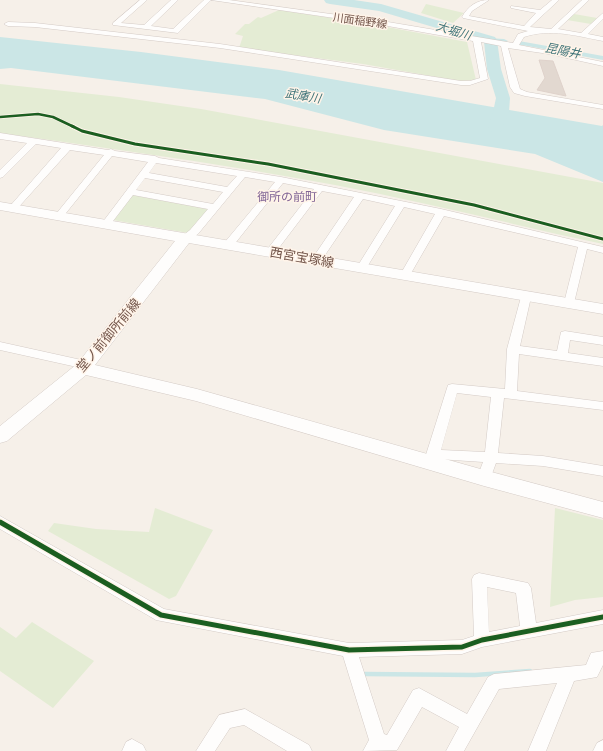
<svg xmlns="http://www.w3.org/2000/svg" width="603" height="751" font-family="'Exo 2','Noto Sans JP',sans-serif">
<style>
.green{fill:#e4ecd4}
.water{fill:#cbe6e6}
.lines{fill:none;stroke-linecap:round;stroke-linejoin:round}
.stream{stroke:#cbe6e6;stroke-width:4.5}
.canal{fill:#cbe6e6;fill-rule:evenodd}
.river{fill:#cbe6e6;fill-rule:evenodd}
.building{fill:#e2d8d0;stroke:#dfd2cb}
.street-casing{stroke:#d4cbc6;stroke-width:1}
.secondary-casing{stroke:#d4cbc6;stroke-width:1}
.street{fill:#fefdfc;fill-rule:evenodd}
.secondary{fill:#fefdfc;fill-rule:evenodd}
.cycleway-far2-casing{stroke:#fff4e9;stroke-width:4}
.cycleway-far1-casing{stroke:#fff4e9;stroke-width:5}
.cycleway-casing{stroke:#fff4e9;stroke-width:8}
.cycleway-far2{stroke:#1b5e20;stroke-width:2.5}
.cycleway-far1{stroke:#1b5e20;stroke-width:3}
.cycleway{stroke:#1b5e20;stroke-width:5}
.labels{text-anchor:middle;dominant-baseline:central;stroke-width:3;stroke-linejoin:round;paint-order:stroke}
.far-street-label{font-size:11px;fill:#73554a;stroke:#fff4e9}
.far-water-label{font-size:12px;font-style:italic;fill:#3e7378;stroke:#fff4e9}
.far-neighbourhood-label{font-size:12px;fill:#816596;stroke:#fff4e9}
.street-label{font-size:13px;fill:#73554a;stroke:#fff4e9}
</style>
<rect width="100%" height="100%" fill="#f6f0e9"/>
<path class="green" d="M426,4L464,13L453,23L421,13Z
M279,10L371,24L467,42L476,80L459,81L363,64L239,48L243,36L235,34L245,24H249L258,17L261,18Z
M574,14L597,18L591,24L567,20Z
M0,84L119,97L201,109L603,183V244C514,225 425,202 335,185C224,164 112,149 0,133Z
M132,195L208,209L188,233L113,220Z
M155,508L213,530L176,596L169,599L48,531L54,523L96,529L149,532Z
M555,508L603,520V597L575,600L550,607Z
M32,622L94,661L53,708L0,671V627L16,638Z"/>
<path class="water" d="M0,37L141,52L279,70L602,126L603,125V182L535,154L384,130L265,99L11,68L0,69Z"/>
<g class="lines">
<path class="stream" d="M365,674L475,675L530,671"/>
<path class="canal" d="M487,38L504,39L508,41C503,45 491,44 486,40Z
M519,41L603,56V60L522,45H519Z"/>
<path class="river" d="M324,0H354L381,4L495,37L497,40L501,69L510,98L509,112L501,131L496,133L491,131L488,128L493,112L496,98L487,69L484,42L379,11L330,4L326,3Z"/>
</g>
<path class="building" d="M539,60L553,61L566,96L537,90L545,78Z"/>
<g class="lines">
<defs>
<path id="street" d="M140,0H147L121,23L144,25L171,0H178L151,26L173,29L204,0H229L382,21L513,43L518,34L528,31L463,18L462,17C468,6 477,0 489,0L472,11L469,16L524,26L536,13L511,8V6L540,10L552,0H559L530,27L551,29L582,0H589L558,29L581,33L603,13V19L588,34L603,37V41C577,36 550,28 524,37L519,45L603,62V66L549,54L508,48L520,89L527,92L603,105V109L525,96L514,93L510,87L501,46L481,42L488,79L470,85H461L220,48L35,27L8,26L4,24L8,22L35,23L220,44L461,81H470L480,78L473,41L382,25L211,0L178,33L113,25V23Z
M0,133L108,150L111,149L115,151L155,156L159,158L281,177L441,209L603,247V253L587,249L574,303L573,305H565L564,303L578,247L444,216L410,275L405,278L400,275L435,214L404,207L367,267L362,270L357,267L395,206L363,199L321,261L317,262L312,259L354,197L322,191L275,253L271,254L266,251L314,189L283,183L233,246H225L224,244L225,242L275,182L245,177L198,234L190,239H182L181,237L190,230L208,209L133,195L110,225L107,226L102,223L148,162L112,156L62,218H56L54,216L56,214L104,155L70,150L16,210H10L8,208L10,206L61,148L36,144L3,177L0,178V170L27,143L0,139ZM156,163L237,176L227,187L149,173ZM145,178L223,192L213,204L136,190Z
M526,294L531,297L520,346L557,351L561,332L565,331L603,337V345L570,340L568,353L603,358V366L519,354L517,391L603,402V410L504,398L498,453L543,456L603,466V476L543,466L496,463L489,482L484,483L479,482L477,478L483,462L438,459L436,465L431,466L426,465L424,461L448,385L452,384L505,389L507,349L521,297ZM457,393L491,397L485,452L441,450Z
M0,342L86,361L90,362L92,365L90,368L86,369L0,350Z
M0,516L164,609L349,643L462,640L474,636L472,579L474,575L479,573L528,583L531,588L536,623L603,610V624L482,647L462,654L359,657L384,734L387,735L413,690L419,688L467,714L488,677L494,674L586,665L591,653L603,651V665L597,677L574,681L546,751H528L557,683L499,689L464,751H446L459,727L422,707L397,750L363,751L369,740L343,656L156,620L0,529ZM487,587L516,593L520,626L489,632Z
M245,709L309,745L312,751H287L244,725L230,728L215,751H196L219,715Z
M132,739L143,745L146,751H122L126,742Z
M603,740V751H593L597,743Z"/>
<path id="secondary" d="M0,202L603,304V314L189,243L95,365L197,389L484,470L603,502V518L484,486L196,401L86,375L7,441L0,443V426L77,364L175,241L0,210Z"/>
</defs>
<use href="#street" class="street-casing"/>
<use href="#secondary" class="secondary-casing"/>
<use href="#street" class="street"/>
<use href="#secondary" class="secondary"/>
<defs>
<path id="cycleway-far2" d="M0,117L38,114L53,117L74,127"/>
<path id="cycleway-far1" d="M72,126L82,131L135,144L268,164L474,205L603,239"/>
<path id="cycleway" d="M0,522L161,615L349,650L462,647L482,640L603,617"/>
</defs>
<use href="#cycleway-far2" class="cycleway-far2-casing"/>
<use href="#cycleway-far1" class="cycleway-far1-casing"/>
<use href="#cycleway" class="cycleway-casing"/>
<use href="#cycleway-far2" class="cycleway-far2"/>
<use href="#cycleway-far1" class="cycleway-far1"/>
<use href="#cycleway" class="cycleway"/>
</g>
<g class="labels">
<g class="far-street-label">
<text transform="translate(360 20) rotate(8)">川面稲野線</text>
</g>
<g class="far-water-label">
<text transform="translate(454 30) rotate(17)">大堀川</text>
<text transform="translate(563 50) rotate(11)">昆陽井</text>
<text transform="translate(303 95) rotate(9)">武庫川</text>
</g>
<g class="far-neighbourhood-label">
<text x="287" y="196">御所の前町</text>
</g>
<g class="street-label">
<text transform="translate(302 257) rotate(10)">西宮宝塚線</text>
<text transform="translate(108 335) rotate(-50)">堂ノ前御所前線</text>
</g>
</g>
</svg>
